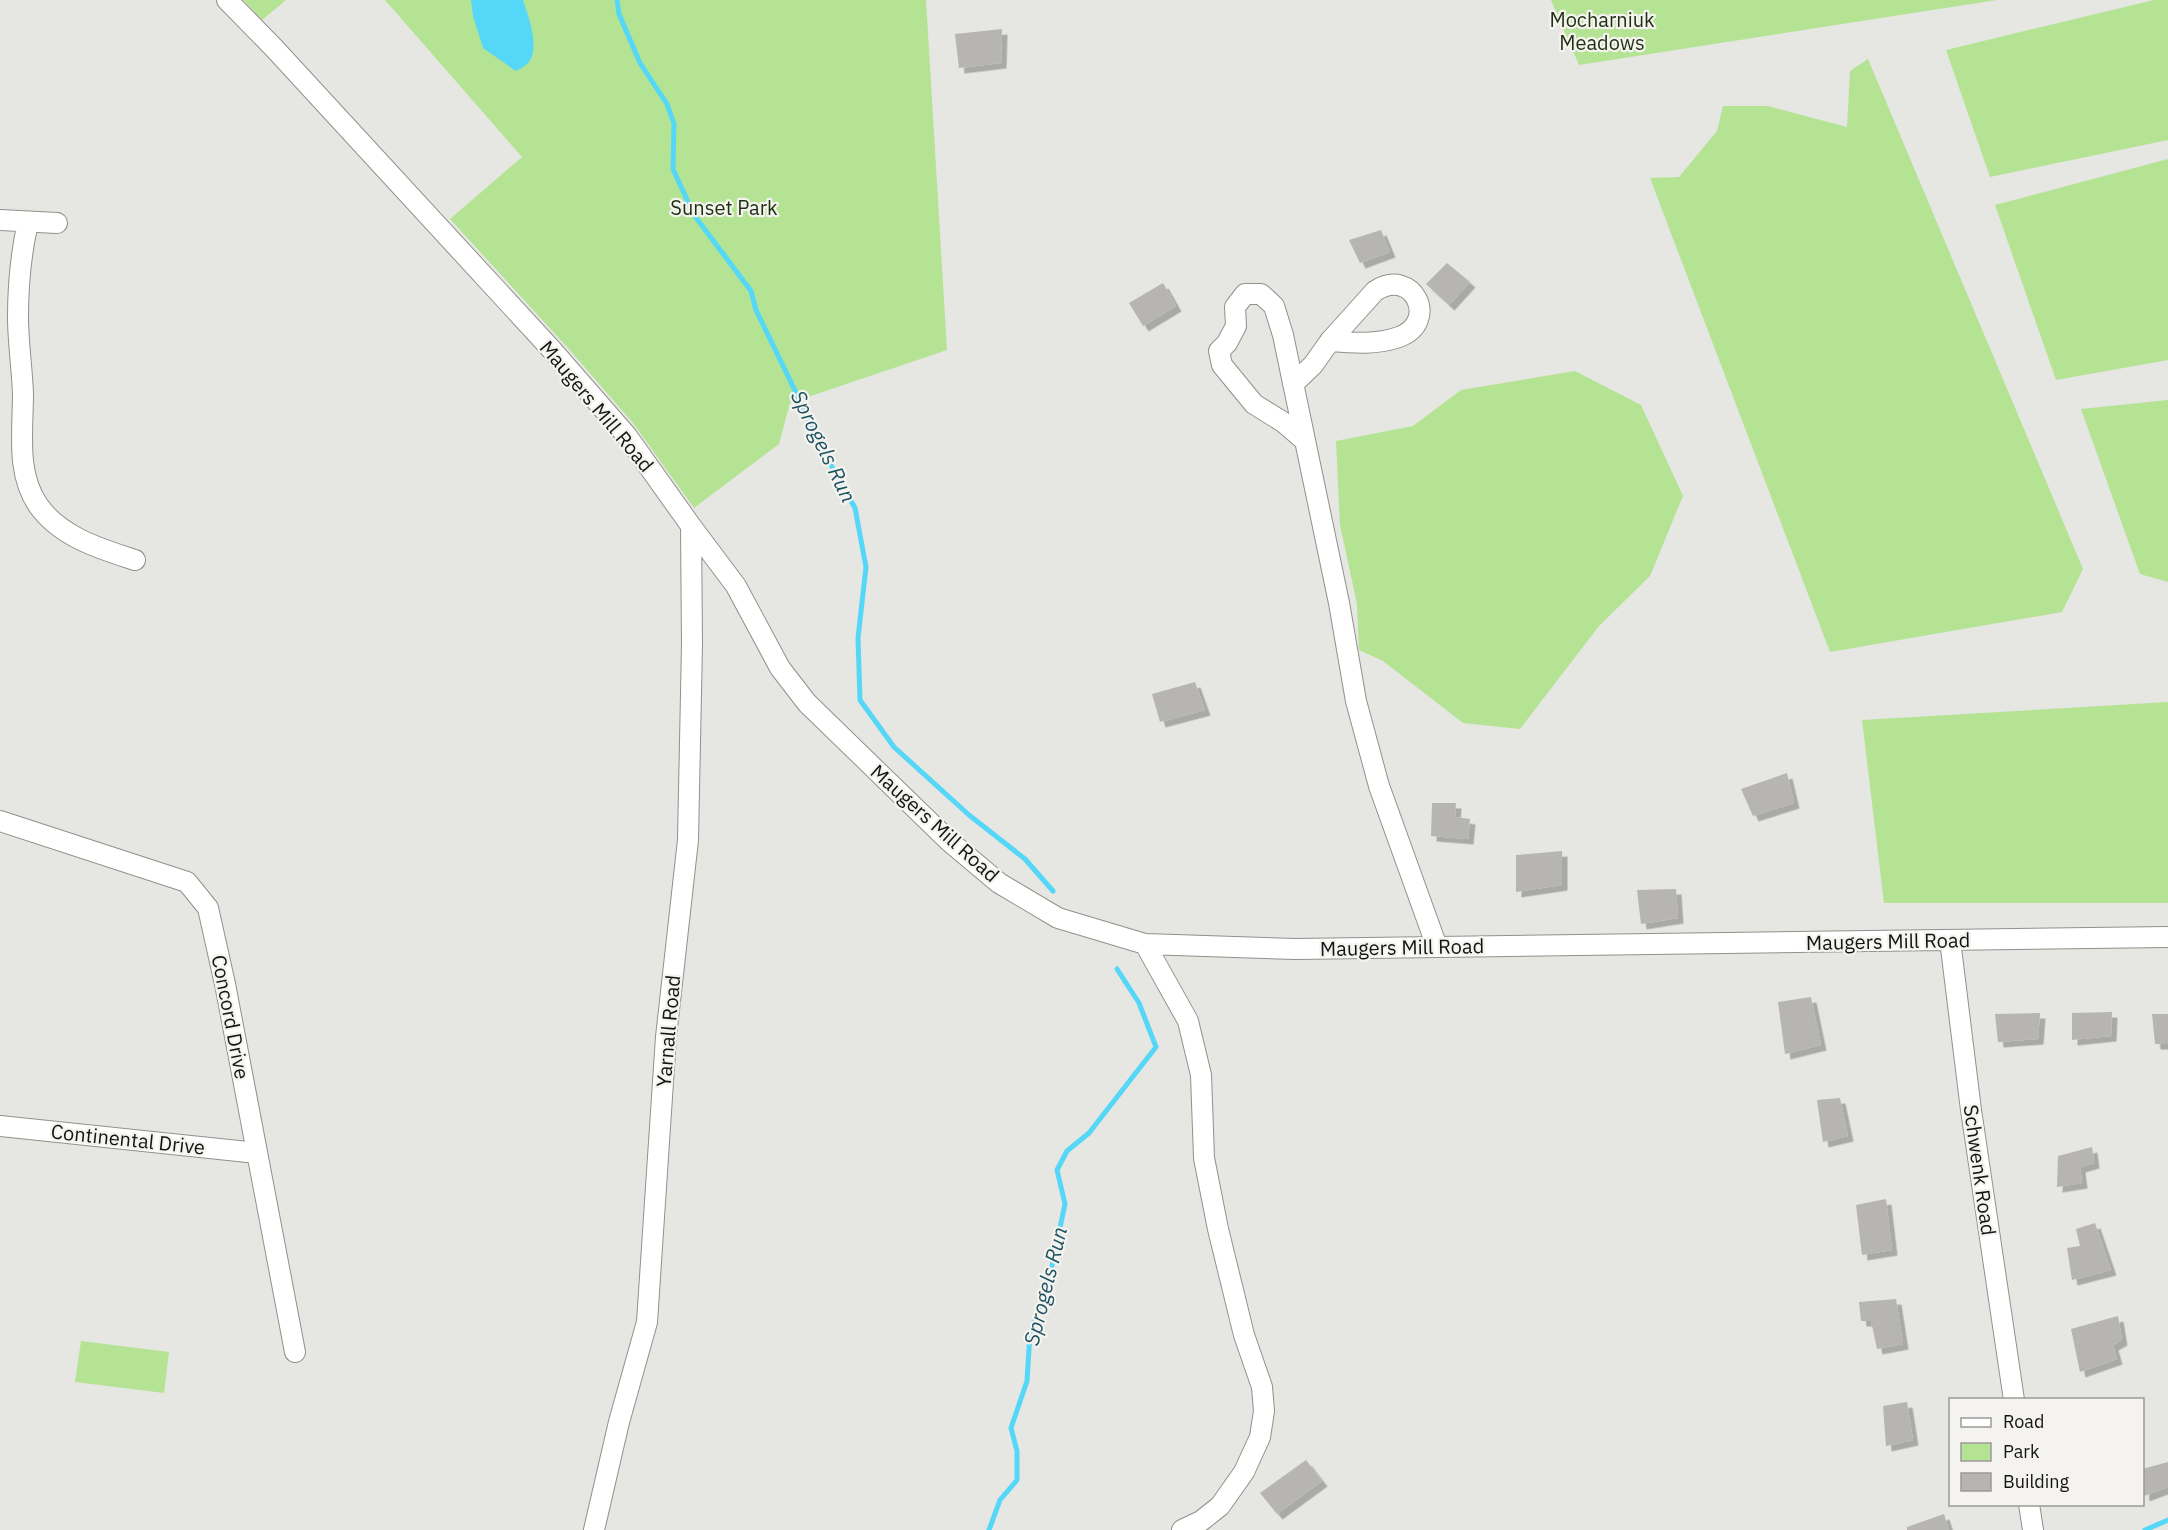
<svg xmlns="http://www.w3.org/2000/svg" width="2168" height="1530" font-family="'IBM Plex Sans',sans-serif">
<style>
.green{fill:#b4e394}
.water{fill:#55d7f7}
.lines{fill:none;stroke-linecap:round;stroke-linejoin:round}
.stream{stroke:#55d7f7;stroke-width:5}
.building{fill:#b7b5b2;filter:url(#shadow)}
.minor-casing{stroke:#91908d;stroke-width:22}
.minor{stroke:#fff;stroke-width:20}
.labels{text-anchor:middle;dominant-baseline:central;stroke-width:4.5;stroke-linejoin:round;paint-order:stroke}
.park-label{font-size:20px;fill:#1e300f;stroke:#f4f3ef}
.street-label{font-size:20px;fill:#141413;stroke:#f4f3ef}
.water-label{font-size:21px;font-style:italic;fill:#1d5361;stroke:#f4f3ef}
</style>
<defs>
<filter id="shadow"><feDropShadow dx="5.5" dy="5.5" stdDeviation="0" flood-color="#0004"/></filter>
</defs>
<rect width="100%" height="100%" fill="#e6e6e2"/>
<path class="green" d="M243,0H286L262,20Z
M385,0H926L947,350L790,403L779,444L694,508L633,423L568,348L450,219L522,157Z
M1551,0H1997L1579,65Z
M2154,0H2168V140L1990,177L1946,50Z
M1868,59L2083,569L2062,612L1830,652L1650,178L1679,177L1717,131L1723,106H1768L1847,127L1850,71Z
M2168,159V360L2056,380L1995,205Z
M1575,371L1641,405L1683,496L1650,576L1599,626L1520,729L1463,723L1383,661L1359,650L1357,604L1340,525L1336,441L1413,426L1461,390Z
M2168,400V582L2140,574L2081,409Z
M2168,702V903H1884L1862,720Z
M81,1341L169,1352L164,1393L75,1382Z"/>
<path class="water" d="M471,0H523C528,15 541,49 528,63C525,66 520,69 516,71L483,48L473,16Z"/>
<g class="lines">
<path class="stream" d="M617,0L619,14L640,63L667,104L674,124L673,169L694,215L751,291L756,310L833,469L855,508L866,567L858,638L860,700L894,747L969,815L1025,859L1053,891
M989,1530L1000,1500L1017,1480V1451L1011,1428L1027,1381L1030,1333L1049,1280L1065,1204L1057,1170L1067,1151L1089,1133L1156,1047L1139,1003L1117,969
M2145,1530L2168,1520"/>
</g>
<path class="building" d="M1002,29L1001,63L959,68L955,34Z
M1381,230L1390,252L1360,263L1349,240Z
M1447,263L1470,282L1449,305L1426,284Z
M1163,283L1176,306L1143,326L1129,303Z
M1195,682L1205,710L1160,722L1152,694Z
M1787,773L1794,803L1753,816L1741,789Z
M1432,803H1456L1455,817L1470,819L1468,839L1431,836Z
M1562,851V885L1516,892V855Z
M1676,889L1678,918L1641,924L1637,890Z
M1811,997L1821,1045L1785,1054L1778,1002Z
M2112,1012L2111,1036L2072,1040V1013Z
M2040,1013L2038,1039L1998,1042L1995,1014Z
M2152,1014H2168V1044H2155Z
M1840,1098L1848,1136L1823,1142L1817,1100Z
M2092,1147L2094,1163L2080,1167L2082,1183L2057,1187L2058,1156Z
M1886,1199L1892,1250L1862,1255L1856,1205Z
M2095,1223L2111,1270L2072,1280L2067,1248L2080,1246L2076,1229Z
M1896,1299L1903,1344L1877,1349L1871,1321H1861L1859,1302Z
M2118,1316L2122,1340L2113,1345L2117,1359L2080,1372L2071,1329Z
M1907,1402L1913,1440L1886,1446L1883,1406Z
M1306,1460L1322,1481L1277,1514L1260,1493Z
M2168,1462V1487L2144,1496L2142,1469Z
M1944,1514L1949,1530H1907V1527Z"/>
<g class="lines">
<defs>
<path id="minor" d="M227,0L274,48L552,350L627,436L691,526L736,586L780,668L807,703L949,841L999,883L1058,918L1145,944L1296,949L2168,937
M0,220L57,223
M28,222C21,253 18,284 18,317C18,342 22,368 23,394C23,431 16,473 38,505C60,537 101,549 135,560
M1293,384L1313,365L1330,341L1375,291C1413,266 1440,322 1399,337C1376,345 1354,343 1330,341
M1304,440L1283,422L1254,404L1222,365L1219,351L1227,343L1236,326L1235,307L1245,294H1261L1274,306L1283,335L1339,603L1356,701L1379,786L1437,947
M0,821L187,882L208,908L225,984L295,1352
M1950,940L1971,1110L2014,1400
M1145,944L1188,1021L1201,1075L1204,1158L1218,1229L1244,1335L1262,1387L1264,1411L1260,1437L1244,1472L1220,1506L1201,1521L1182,1530
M0,1126L257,1153
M2029,1504L2033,1530
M594,1530L619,1422L647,1322L666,1037L688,840L692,644L691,526"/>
</defs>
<use href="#minor" class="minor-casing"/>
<use href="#minor" class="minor"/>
</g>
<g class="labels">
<g class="park-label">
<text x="1602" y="19">Mocharniuk<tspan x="1602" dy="23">Meadows</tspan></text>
<text x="724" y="207">Sunset Park</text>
</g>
<g class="street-label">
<text transform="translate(597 406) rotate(50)">Maugers Mill Road</text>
<text transform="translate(935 823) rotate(42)">Maugers Mill Road</text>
<text transform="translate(1888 941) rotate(-1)">Maugers Mill Road</text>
<text transform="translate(1402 947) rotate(-1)">Maugers Mill Road</text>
<text transform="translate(231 1017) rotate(79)">Concord Drive</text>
<text transform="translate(668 1031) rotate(-85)">Yarnall Road</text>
<text transform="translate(128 1139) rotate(6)">Continental Drive</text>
<text transform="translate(1980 1170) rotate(82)">Schwenk Road</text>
</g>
<g class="water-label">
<text transform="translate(824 446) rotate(64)">Sprogels Run</text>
<text transform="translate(1045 1286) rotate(-76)">Sprogels Run</text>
</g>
</g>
<rect x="1949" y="1398" width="195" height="108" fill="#f4f3ef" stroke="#9a9a97" stroke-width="1.5"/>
<rect x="1961" y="1418" width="30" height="9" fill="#ffffff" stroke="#9a9a97" stroke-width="1.5"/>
<text x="2003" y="1428" font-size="18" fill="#141413">Road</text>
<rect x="1961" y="1443" width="30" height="18" fill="#b4e394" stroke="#9a9a97" stroke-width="1.5"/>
<text x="2003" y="1458" font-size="18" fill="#141413">Park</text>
<rect x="1961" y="1473" width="30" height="18" fill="#b7b5b2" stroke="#9a9a97" stroke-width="1.5"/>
<text x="2003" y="1488" font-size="18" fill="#141413">Building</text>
</svg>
